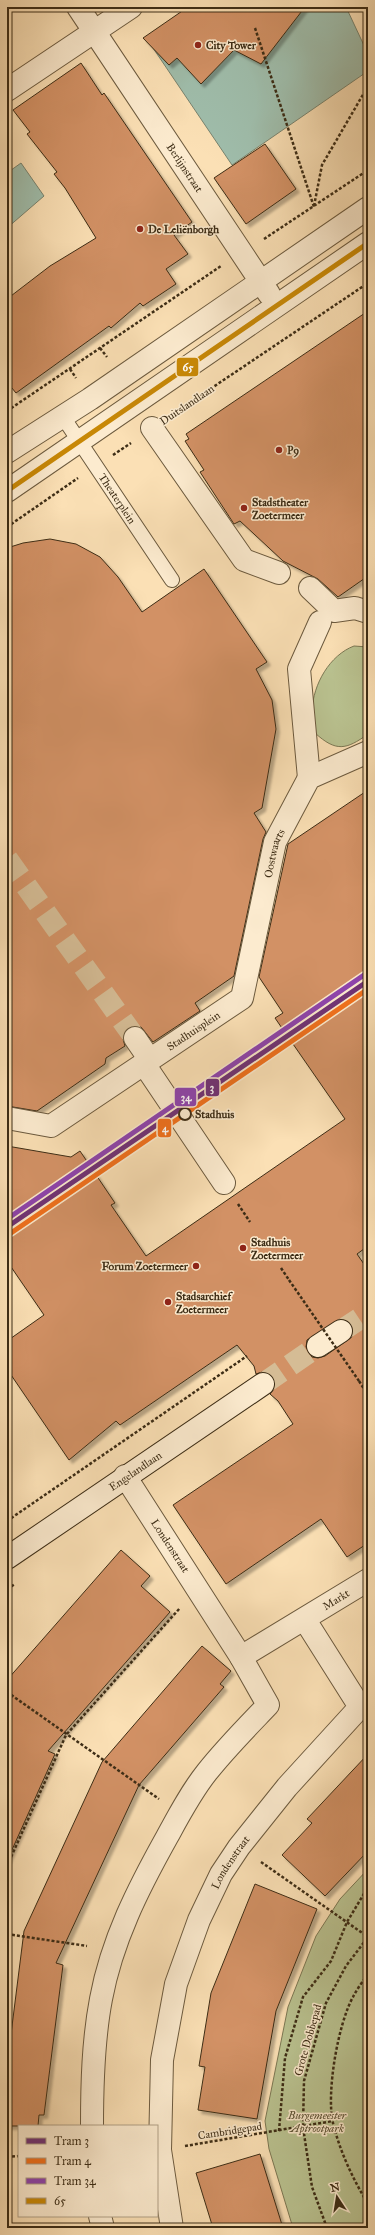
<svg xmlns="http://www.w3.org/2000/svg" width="375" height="2235" font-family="'IM FELL Great Primer',serif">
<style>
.green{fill:#bac391;stroke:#7c7854}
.water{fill:#9fbdab;stroke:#78836f}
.building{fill:#d29165;stroke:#3d2d16;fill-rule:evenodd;filter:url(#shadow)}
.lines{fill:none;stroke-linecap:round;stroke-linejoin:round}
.street-tunnel{stroke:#d5bc95;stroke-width:22;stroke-dasharray:22 11;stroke-linecap:butt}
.secondary-tunnel{stroke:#d5bc95;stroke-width:22;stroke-dasharray:22 11;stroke-linecap:butt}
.lane-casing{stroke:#6c5a3e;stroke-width:16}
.street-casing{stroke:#6c5a3e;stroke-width:24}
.secondary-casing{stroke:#3d2d16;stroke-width:24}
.path{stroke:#3d2d16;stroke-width:2.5;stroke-dasharray:3 2;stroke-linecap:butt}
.lane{stroke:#fcebcf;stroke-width:14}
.street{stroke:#fcebcf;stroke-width:22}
.secondary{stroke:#fcebcf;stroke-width:22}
.path-bridge{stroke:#3d2d16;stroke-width:2.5;stroke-dasharray:3 2;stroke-linecap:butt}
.bus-1-casing{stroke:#fcebcf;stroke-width:8}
.bus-1{stroke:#c88806;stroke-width:5}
.tram-1-casing{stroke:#fcebcf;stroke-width:8}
.tram-2-casing{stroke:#fcebcf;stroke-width:8}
.tram-3-casing{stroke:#fcebcf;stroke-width:8}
.tram-1{stroke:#703276;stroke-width:5}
.tram-2{stroke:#f2711c;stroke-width:5}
.tram-3{stroke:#8e44ad;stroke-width:5}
.poi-dot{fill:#8f2418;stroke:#fcebcf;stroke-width:1.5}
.stop-dot{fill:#fcebcf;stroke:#3d2d16;stroke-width:2}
.labels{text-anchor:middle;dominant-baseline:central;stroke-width:3;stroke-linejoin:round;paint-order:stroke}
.poi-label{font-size:11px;font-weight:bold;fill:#3d2d16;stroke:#fcebcf;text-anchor:start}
.street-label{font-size:11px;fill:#3d2d16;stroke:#fcebcf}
.stop-label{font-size:11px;font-weight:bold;fill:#3d2d16;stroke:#fcebcf;text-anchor:start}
.park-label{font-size:11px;font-style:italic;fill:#5c5235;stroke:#fcebcf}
.line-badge{stroke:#fcebcf;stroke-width:1.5}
.badge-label{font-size:11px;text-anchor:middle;font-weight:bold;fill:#fff}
</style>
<defs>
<filter id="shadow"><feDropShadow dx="3.5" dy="3.5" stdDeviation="1" flood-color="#0004"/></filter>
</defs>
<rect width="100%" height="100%" fill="#fbe0b5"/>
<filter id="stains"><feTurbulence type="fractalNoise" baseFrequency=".005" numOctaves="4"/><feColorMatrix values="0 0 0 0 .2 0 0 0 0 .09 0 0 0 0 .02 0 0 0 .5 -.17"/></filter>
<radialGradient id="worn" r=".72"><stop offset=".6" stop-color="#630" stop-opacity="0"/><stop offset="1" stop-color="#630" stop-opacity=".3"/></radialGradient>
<path class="green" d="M354,646L368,647V734C346,750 336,752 315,733C314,726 312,718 312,711C313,684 330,655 354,646Z
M368,1869V2228H293L269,2149L265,2121L288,2007L316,1936L340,1899Z"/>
<path class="water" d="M284,7H346L368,54V71L232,165L151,45L187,49L248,36Z
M21,163L44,196L7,228V173Z"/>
<path class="building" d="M188,7H305L261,64L234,50L201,84L177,58L169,65L143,38Z
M81,63L102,95L104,93L192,222L174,235L188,254L166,269L176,284L143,306L140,303L111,328L109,326L16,393L7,382V299L50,266L96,238L65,188L54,174L57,172L27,134L30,132L13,110Z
M265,144L296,189L246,224L214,178Z
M368,311V576L338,597L318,579L283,561L240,521L234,524L200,472L204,470L185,441L189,439L186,434Z
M50,539L76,544L100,557L118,577L142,612L204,569L267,662L256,669L272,700L276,729L262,808L254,813L266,832L263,839L234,976L195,1003L200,1011L153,1042L141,1027L134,1026L128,1028L123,1039L125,1046L106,1058L105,1064L37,1111L7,1106V548L23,543Z
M368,790V1246L357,1254L368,1270V1543L347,1557L321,1519L226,1584L173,1505L293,1424L278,1401L270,1394L274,1389V1377L268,1373L262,1372L256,1374L254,1366L237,1345L120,1425L116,1421L69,1460L7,1369V1341L44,1315L7,1261V1146L71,1157L80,1151L115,1203L111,1205L146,1256L345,1119L275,1018L283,1013L259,977L288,844ZM340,1319L346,1320L351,1324L353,1330L352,1337L325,1356L318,1358L312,1357L306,1347L307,1340Z
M121,1550L150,1576L141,1586L170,1612L48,1751L55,1754L7,1861V1680Z
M202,1646L231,1671L220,1684L224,1687L139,1785L56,1963L63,1965L44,2115H39L38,2126H7V2066L24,1931L102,1762Z
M368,1754V1851L325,1896L282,1855L312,1823L307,1819Z
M255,1884L317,1909L276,2011L257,2119L198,2110L205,2067L199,2066L211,1993Z
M260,2154L283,2228H213L196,2173Z"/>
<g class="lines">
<path class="street-tunnel" d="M7,859L135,1038"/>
<path class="secondary-tunnel" d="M341,1331L368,1313
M263,1384L318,1346"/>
<defs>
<g id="lane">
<path id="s1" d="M63,417L172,580"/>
</g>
<g id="street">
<path id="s2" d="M78,7L269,294"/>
<path d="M7,90L131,7"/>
<path d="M152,428L244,560L279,573"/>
<path d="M7,452L90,399L368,208"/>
<path d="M7,491L368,243"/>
<path d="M310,588L334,611L355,608L368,612"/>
<path d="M309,778L299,669L320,622"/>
<path d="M135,1038L150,1060"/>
<path d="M144,1064L224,1183"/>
<path id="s3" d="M7,1118L51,1126L242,998L275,842L309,778L368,752"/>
<path id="s4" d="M241,1657L368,1580"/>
<path d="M92,2126C92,2084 93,2041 101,1999C112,1940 138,1889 167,1837C179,1815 191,1792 207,1772C226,1748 247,1727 268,1705L241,1657L125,1476"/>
<path d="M100,2216L103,2228"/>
<path id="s5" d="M172,2228L160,2150L162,2060L176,1984L199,1920L221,1874L239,1847L287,1787L360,1707L305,1620"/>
</g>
<g id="secondary">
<path d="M318,1346L341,1331"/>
<path id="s6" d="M7,1558L263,1384"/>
</g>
</defs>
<use href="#lane" class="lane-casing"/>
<use href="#street" class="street-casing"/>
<use href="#secondary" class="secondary-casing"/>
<path class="path" d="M255,28L314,207
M314,206L322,165L368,86
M264,239L368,170
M100,348L107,357
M70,369L76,378
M7,411L221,266
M173,414L368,283
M113,455L131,443
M7,527L78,478
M238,1204L250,1222
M281,1268L289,1280
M359,1381L368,1395
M7,1521L247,1356
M7,1589L15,1584
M7,1692L159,1799
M261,1862L368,1937
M7,1866L66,1735L180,1608
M7,1934L87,1946
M368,1974C363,1981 357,1989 353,1997C338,2024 326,2093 333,2123C340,2152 353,2179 368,2204
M279,2131L285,2058L303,1997L331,1961L347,1922L368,1887
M185,2146L333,2121
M7,2157L19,2156
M327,2228L312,2187L303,2127L304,2081L326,2003L346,1966L368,1937"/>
<use href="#lane" class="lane"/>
<use href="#street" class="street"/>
<use href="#secondary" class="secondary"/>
<path class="path-bridge" d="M289,1280L359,1381"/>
<defs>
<path id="bus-1" d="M7,491L368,243"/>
</defs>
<use href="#bus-1" class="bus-1-casing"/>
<use href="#bus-1" class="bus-1"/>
<defs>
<path id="tram-1" d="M7,1227L368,981"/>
<path id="tram-2" d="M11,1233L368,989"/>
<path id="tram-3" d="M7,1219L364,975"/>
</defs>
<use href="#tram-1" class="tram-1-casing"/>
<use href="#tram-2" class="tram-2-casing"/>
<use href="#tram-3" class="tram-3-casing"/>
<use href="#tram-1" class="tram-1"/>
<use href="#tram-2" class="tram-2"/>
<use href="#tram-3" class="tram-3"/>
</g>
<g class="poi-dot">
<circle cx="198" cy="45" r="4"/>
<circle cx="140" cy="229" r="4"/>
<circle cx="279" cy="450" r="4"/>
<circle cx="244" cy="508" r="4"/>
<circle cx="243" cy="1248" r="4"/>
<circle cx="196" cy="1266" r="4"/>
<circle cx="168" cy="1302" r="4"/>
</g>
<circle class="stop-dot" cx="185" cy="1114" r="6"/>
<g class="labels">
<g class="poi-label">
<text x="206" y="45">City Tower</text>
<text x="148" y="229">De Leliënborgh</text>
<text x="287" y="450">P9</text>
<text x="252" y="502">Stadstheater<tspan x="252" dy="13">Zoetermeer</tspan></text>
<text x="251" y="1242">Stadhuis<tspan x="251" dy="13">Zoetermeer</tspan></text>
<text x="188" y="1266" text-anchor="end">Forum Zoetermeer</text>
<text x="176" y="1296">Stadsarchief<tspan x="176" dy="13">Zoetermeer</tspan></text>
</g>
<g class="street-label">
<text stroke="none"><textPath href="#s2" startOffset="193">Berlijnstraat</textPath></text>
<text transform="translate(187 405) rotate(-34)">Duitslandlaan</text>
<text stroke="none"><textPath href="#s1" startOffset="98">Theaterplein</textPath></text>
<text stroke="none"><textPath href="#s3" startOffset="423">Oostwaarts</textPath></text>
<text stroke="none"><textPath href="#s3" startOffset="216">Stadhuisplein</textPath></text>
<text stroke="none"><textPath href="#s6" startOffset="155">Engelandlaan</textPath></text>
<text transform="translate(170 1546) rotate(57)">Londenstraat</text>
<text stroke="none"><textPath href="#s4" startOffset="111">Markt</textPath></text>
<text stroke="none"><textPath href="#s5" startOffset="380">Londenstraat</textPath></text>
<text transform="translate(308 2040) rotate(-74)">Grote Dobbepad</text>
<text transform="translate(230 2131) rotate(-9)">Cambridgepad</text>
</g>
<g class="stop-label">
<text x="195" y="1114">Stadhuis</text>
</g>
<g class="park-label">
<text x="317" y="2115">Burgemeester<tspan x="317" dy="13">Aptrootpark</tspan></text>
</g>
</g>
<g class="line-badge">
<rect x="176" y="357" width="23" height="20" rx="4" fill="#c88806"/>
<rect x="205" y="1078" width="15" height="19" rx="4" fill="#703276"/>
<rect x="174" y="1087" width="23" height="20" rx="4" fill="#8e44ad"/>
<rect x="157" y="1118" width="15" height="20" rx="4" fill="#f2711c"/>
</g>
<g class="badge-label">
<text x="188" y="371">65</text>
<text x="212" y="1091">3</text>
<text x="186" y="1101">34</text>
<text x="165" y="1132">4</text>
</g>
<rect width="375" height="2235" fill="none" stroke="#fbe0b5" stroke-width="24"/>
<rect x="8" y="8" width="359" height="2219" fill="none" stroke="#3d2d16" stroke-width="2"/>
<rect x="12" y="12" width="351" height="2211" fill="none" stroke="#3d2d16"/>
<rect x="18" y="2125" width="140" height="92" fill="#fcebcf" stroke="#b09f85"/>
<rect x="26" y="2138" width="20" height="6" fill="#703276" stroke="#b09f85"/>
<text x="54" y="2145" font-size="12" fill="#3d2d16">Tram 3</text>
<rect x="26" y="2158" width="20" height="6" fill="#f2711c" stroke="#b09f85"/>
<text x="54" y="2165" font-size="12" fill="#3d2d16">Tram 4</text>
<rect x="26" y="2178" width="20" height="6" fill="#8e44ad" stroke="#b09f85"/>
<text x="54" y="2185" font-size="12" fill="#3d2d16">Tram 34</text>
<rect x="26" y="2198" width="20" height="6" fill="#c88806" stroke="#b09f85"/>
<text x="54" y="2205" font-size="12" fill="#3d2d16">65</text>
<g transform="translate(337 2197) rotate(348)" stroke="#fcebcf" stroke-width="3" paint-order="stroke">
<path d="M0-3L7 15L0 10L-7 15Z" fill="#3d2d16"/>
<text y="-6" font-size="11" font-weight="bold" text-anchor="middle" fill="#3d2d16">N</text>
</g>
<rect width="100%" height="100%" filter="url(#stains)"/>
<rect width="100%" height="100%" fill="url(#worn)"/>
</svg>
